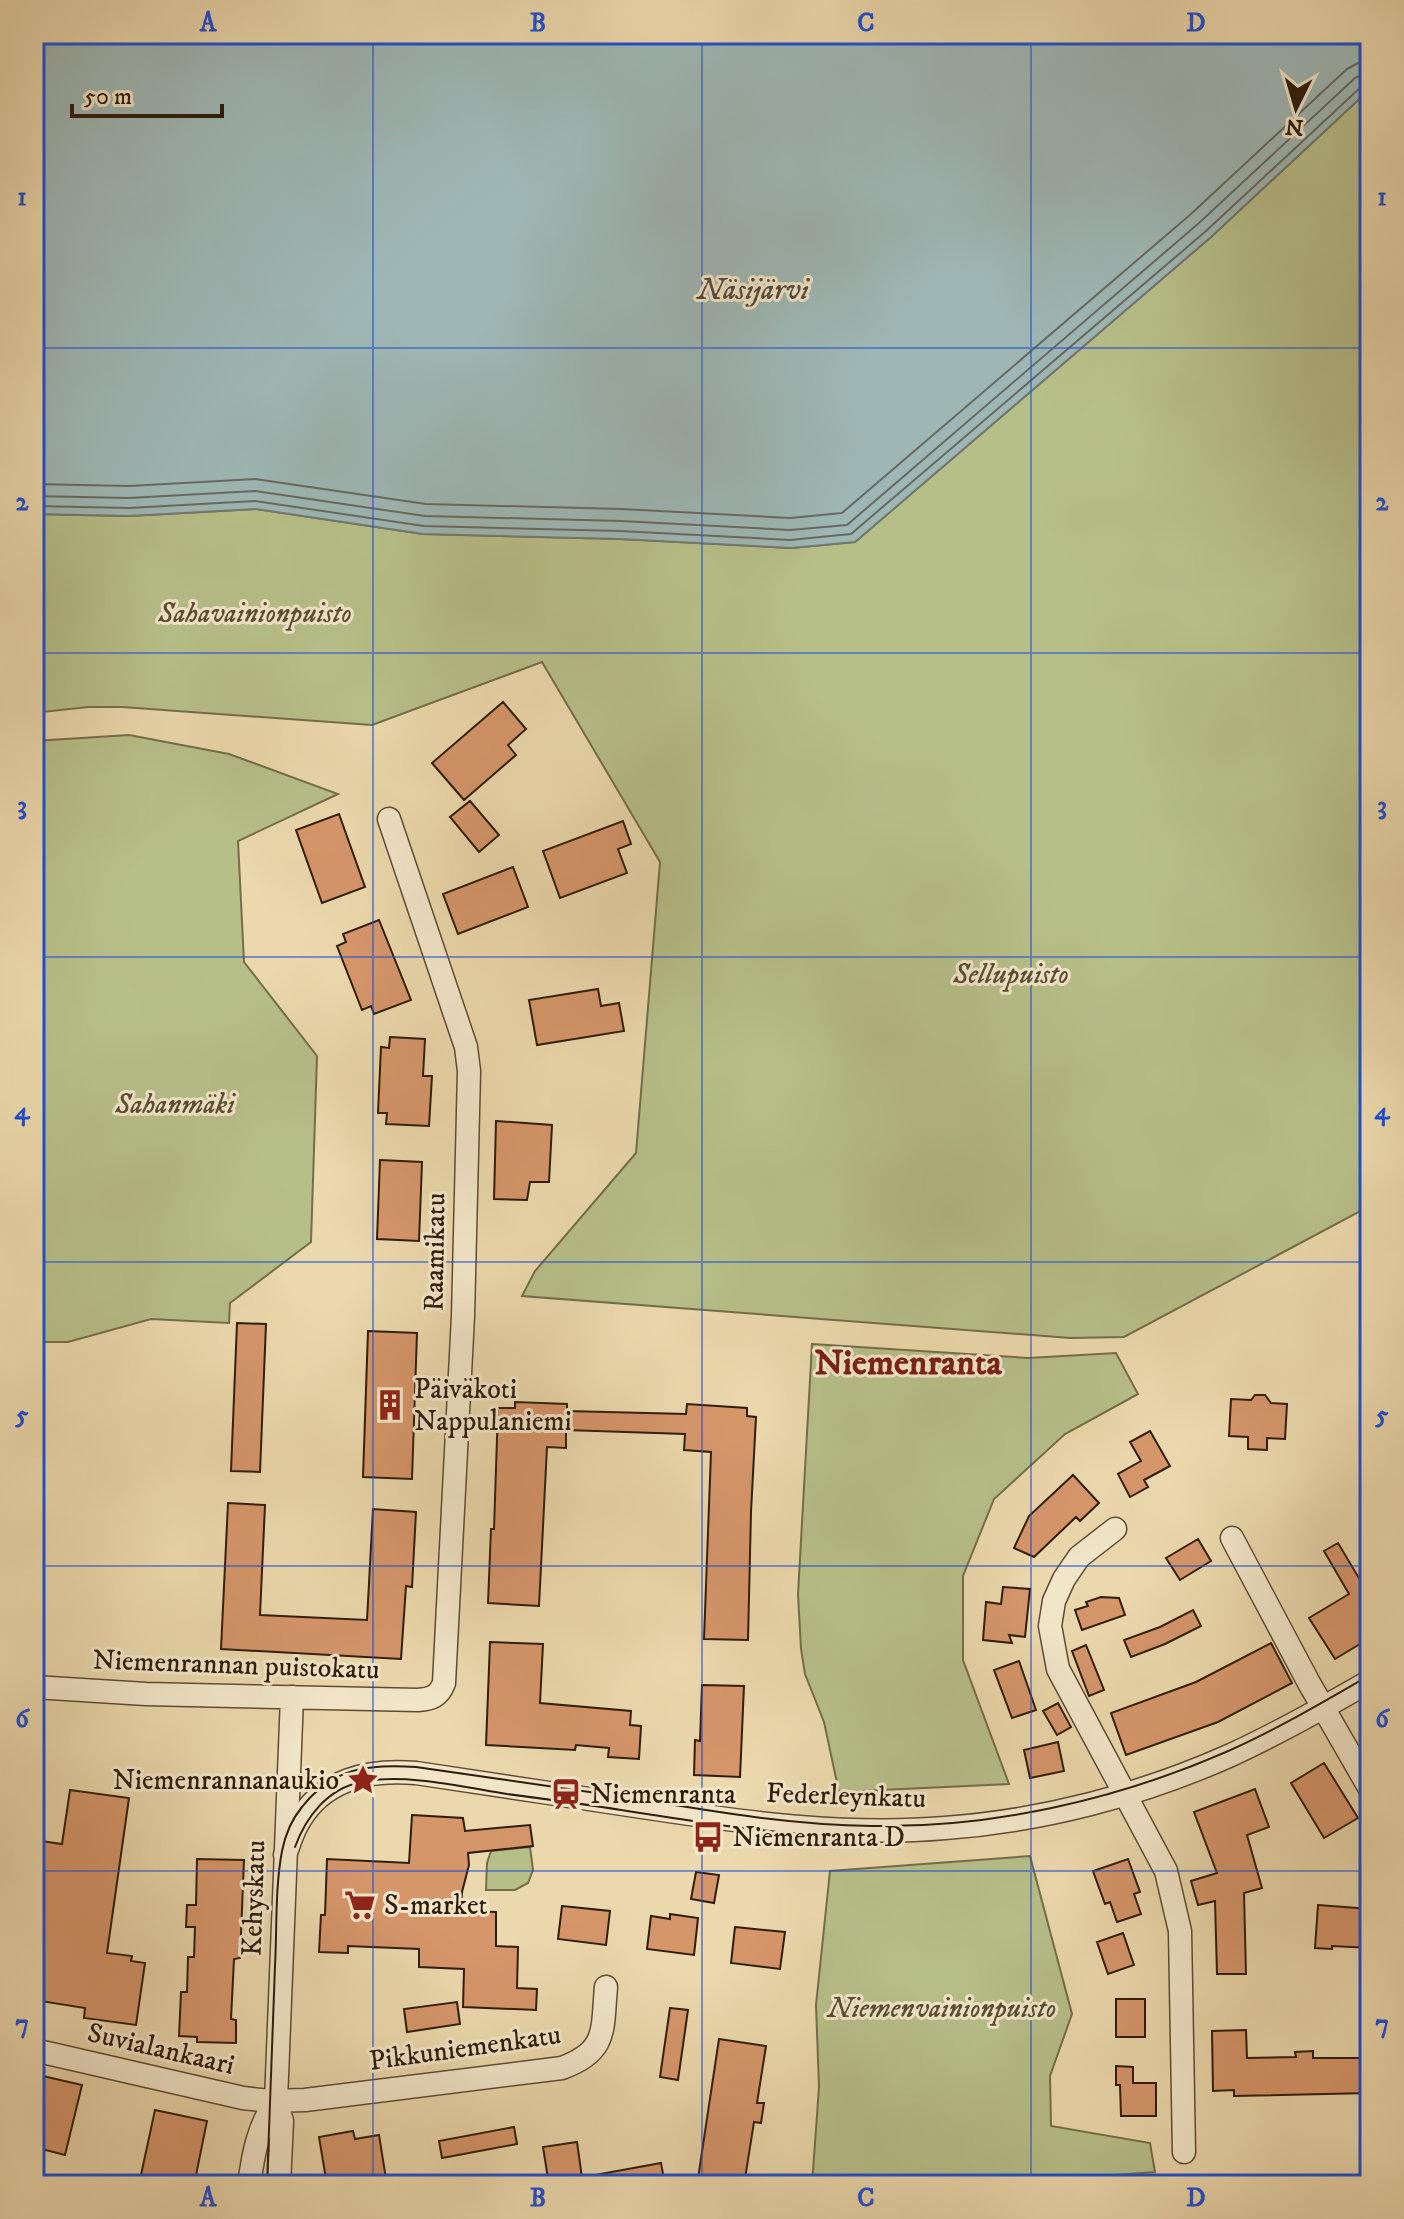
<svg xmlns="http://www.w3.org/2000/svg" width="1404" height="2219" font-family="'IM FELL DW Pica',serif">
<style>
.green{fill:#b7bf89;stroke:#746e4a;stroke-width:2}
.water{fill:#9eb7b5;stroke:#727971;stroke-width:2}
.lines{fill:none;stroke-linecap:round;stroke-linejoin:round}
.shore{stroke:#676a60;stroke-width:2}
.building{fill:#d5966a;stroke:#301c0c;stroke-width:2}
.minor-casing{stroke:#5f4b34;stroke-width:25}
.minor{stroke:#f2e6c9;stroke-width:22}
.tram{stroke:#301c0c;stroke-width:2}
.grid{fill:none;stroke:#1d4ed8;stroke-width:2;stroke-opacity:0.55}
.labels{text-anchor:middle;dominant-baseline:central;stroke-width:6;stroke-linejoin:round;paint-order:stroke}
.park-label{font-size:28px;font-style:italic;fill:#584d32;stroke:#f2e6c9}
.street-label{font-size:28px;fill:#301c0c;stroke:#f2e6c9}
.poi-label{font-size:28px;fill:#301c0c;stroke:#f2e6c9;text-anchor:start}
.water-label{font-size:30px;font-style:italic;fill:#514a3f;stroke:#f2e6c9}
.district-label{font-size:36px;font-weight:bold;fill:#7a1f14;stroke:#f2e6c9}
.neatline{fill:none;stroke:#1d4ed8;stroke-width:3}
.grid-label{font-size:26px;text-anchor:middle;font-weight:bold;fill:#1d4ed8}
</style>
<rect width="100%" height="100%" fill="#ebd8ac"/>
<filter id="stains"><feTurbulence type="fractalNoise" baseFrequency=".0025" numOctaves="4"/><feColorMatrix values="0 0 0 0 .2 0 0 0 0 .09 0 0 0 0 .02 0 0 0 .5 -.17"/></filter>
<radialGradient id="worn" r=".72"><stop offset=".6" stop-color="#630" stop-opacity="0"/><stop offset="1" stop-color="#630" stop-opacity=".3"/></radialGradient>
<path class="green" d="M1370,89V1206L1124,1337L1070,1338L522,1296L535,1271L636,1153L660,862L542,662L372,725L122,707H88L34,713V514L129,516L256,509L423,534L620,539L791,548L855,542L1211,237Z
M129,735L229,754L338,794L238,841L244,962L317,1056L311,1242L230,1303L229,1323L151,1319L68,1342H34V741Z
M812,1344L1028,1358L1116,1353L1138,1394L1065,1434L994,1499L963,1576V1660L1009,1784L839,1792L824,1722L805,1674L801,1649L798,1594Z
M530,1847L533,1870L528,1883L515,1890H486L487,1863L491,1851Z
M1030,1856L1072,2014L1050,2076L1051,2126L1150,2143L1155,2172L984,2185H812L819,2087L816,2005L830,1871Z"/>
<path class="water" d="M34,34H1370V89L1211,237L855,542L791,548L620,539L423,534L256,509L129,516L34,514Z"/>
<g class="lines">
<path class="shore" d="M34,484L129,486L255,479L426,504L621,509L790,518L842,513L1191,214L1347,69L1358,63L1370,62
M34,496L129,498L255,491L425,516L621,521L790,530L847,525L1199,223L1355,78L1362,75L1370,74
M34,506L129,508L255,501L424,526L620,531L790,540L851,534L1206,231L1362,86L1370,84"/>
</g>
<path class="building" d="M503,702L526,729L508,745L516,755L464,800L432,763Z
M470,801L499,835L479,852L450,817Z
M339,814L365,887L322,903L296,830Z
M623,821L631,844L618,849L627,873L560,898L543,851Z
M513,867L528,907L458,934L443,894Z
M379,920L411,1000L374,1014L371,1006L362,1010L337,946L346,942L343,934Z
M598,989L601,1006L619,1003L624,1031L537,1045L529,1000Z
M390,1037L425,1039L423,1076H432L429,1126L386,1124L387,1113H378L381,1047L389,1048Z
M496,1121L552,1125L549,1182H530L527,1200L494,1199Z
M380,1160L422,1162L419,1241L377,1239Z
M237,1323L266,1324L260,1472L231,1471Z
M368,1331L417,1333L412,1479L363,1477Z
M1255,1395H1265L1271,1403L1287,1404L1285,1439L1267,1438V1450L1248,1449V1437L1229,1436L1231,1399L1251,1400Z
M515,1402L567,1404V1411L686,1414L687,1404L747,1408V1416L756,1417L751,1512L748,1640L704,1639L711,1452L684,1450L685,1434L566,1430V1448L547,1447L539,1606L488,1603L491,1529H494L498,1408H515Z
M1150,1431L1170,1466L1144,1480L1148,1487L1130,1497L1118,1474L1141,1461L1130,1442Z
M1073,1475L1099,1503L1080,1521L1076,1517L1034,1557L1014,1548L1029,1516Z
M228,1503L265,1505L260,1615L367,1620L373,1509L416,1512L412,1587L406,1586L401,1659L221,1649Z
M1198,1539L1211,1561L1180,1580L1166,1558Z
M1338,1543L1363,1585L1370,1581V1638L1335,1659L1309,1618L1349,1594L1324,1551Z
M1003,1587L1030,1589L1025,1637L1009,1635L1012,1643L983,1640L986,1602L1001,1604Z
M1101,1597L1119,1598L1125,1615L1082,1630L1075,1610L1088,1606L1086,1602Z
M1193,1610L1201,1626L1165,1644L1131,1657L1124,1640L1160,1627Z
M490,1642L543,1644L540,1703L631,1711L630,1725L641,1726L639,1759L608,1757L609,1748L576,1745L575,1750L486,1745Z
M1271,1643L1292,1683L1218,1722L1126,1755L1111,1713L1196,1682Z
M1086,1645L1104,1690L1089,1696L1072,1651Z
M1019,1661L1036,1710L1012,1718L994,1670Z
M702,1685L744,1686L740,1777L694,1775L695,1740L700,1741Z
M1058,1703L1071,1727L1057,1735L1043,1711Z
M1058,1742L1064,1771L1030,1778L1024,1750Z
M1324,1763L1358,1818L1324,1838L1291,1783Z
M1255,1789L1269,1827L1247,1835L1262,1888L1244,1893L1246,1974H1217L1215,1901L1198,1905L1191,1881L1217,1873L1194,1812Z
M70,1790L129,1798L107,1953L132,1956L131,1961L145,1963L136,2025L84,2018L85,2008L34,2000V1840L62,1844Z
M412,1815L463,1818L465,1831L530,1825L533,1846L468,1853L469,1865L462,1892L461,1911L496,1912V1946L518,1947L517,1988L537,1989L536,2010L463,2007L464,1969L419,1967V1949L348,1946V1953L319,1952L321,1915H325L327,1859L409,1863Z
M197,1859L244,1860L240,1958L234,1959L231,2019L236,2020V2043L197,2042V2037L179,2036L181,1992H187L188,1957H194L195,1927H186L187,1905H196Z
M1128,1859L1140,1892L1134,1894L1141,1914L1117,1922L1110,1902L1105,1904L1093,1871Z
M696,1872L719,1875L714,1903L691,1899Z
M1318,1905L1370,1909V1948L1332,1946V1949L1315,1948Z
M562,1906L610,1911L606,1945L558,1939Z
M670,1914L698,1918L694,1955L647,1949L651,1916L670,1919Z
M735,1927L785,1932L780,1969L731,1963Z
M1123,1933L1134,1965L1108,1974L1097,1942Z
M1116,1999H1145V2037H1116Z
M457,2002L460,2024L407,2032L404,2009Z
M670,2008L688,2010L678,2080L660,2077Z
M1246,2030L1247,2058L1296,2057L1295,2052L1313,2051V2058H1370V2093L1234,2096V2090L1213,2091L1212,2031Z
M719,2039L766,2046L757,2103H764L761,2123L754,2122L744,2185H697Z
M1116,2066L1133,2067V2083H1156V2116H1121L1120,2085H1116Z
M34,2074L82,2085L65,2155L34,2147Z
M155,2110L207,2121L194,2185L141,2175Z
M514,2127L517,2144L442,2158L439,2141Z
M353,2131L355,2139L379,2135L387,2185H327L319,2137Z
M577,2142L583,2185H549L543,2147Z
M661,2163L665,2185H585L584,2177Z"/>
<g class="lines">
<defs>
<path id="minor" d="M1115,1529L1079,1557L1064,1579L1054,1601L1050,1626L1058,1669L1166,1871L1180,1931L1184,2152
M1232,1538L1309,1683L1370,1789
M34,1687L146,1694L418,1700C432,1699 439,1696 444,1683L463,1316L469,1071L466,1047L389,819
M285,1855C289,1845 292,1834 297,1825C321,1779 369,1769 416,1773C498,1785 580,1798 662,1810C756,1824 849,1836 945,1828C1042,1821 1142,1795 1231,1755C1279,1733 1325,1707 1370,1681
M34,2050L243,2098L270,2101L305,2100L562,2068C608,2051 602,2030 606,1987
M249,2185C253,2155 258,2126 276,2101
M279,2185L282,2121L276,2101L292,1697"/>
</defs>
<use href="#minor" class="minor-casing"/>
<use href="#minor" class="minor"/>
<path class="tram" d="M295,1847C306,1817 327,1789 361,1782C404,1773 463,1787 507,1794C545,1799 583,1804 621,1810C682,1819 742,1830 803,1834
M267,2185C270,2112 273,2039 275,1966C277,1929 275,1888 282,1851C285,1836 292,1819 302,1807C333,1767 369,1764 416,1767C490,1777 564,1788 638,1799C716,1812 793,1825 872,1826C992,1828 1116,1800 1226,1752C1276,1730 1323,1702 1370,1675"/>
</g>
<path class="grid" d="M373,34V2185M702,34V2185M1031,34V2185M34,348H1370M34,653H1370M34,957H1370M34,1262H1370M34,1566H1370M34,1871H1370"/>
<defs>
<symbol id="building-bare" viewBox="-9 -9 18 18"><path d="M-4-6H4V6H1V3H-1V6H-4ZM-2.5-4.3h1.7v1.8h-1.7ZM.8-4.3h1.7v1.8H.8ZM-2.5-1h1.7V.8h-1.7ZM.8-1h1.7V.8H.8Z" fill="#8f2418" stroke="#f2e6c9" stroke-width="2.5" paint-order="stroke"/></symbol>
<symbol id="sight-bare" viewBox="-9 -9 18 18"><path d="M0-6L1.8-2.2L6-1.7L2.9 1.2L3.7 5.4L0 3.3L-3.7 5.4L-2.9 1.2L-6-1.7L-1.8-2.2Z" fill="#8f2418" stroke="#f2e6c9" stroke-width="2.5" paint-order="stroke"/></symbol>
<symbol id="station-bare" viewBox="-9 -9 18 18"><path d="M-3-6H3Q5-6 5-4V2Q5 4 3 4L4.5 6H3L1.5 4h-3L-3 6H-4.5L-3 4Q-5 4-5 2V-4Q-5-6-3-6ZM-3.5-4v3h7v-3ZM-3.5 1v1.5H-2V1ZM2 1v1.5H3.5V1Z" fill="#8f2418" stroke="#f2e6c9" stroke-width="2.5" paint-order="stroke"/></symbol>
<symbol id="bus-bare" viewBox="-9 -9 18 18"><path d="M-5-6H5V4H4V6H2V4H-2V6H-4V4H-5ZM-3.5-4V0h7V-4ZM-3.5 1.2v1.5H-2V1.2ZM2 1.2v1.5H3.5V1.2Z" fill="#8f2418" stroke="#f2e6c9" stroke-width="2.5" paint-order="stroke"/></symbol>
<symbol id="supermarket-bare" viewBox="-9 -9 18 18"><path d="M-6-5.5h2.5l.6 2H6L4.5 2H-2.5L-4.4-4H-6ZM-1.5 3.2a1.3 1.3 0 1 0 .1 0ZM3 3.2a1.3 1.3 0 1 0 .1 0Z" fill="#8f2418" stroke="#f2e6c9" stroke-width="2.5" paint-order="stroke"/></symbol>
</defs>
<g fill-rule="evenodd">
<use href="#building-bare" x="368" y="1383" width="44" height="44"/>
<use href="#sight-bare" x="341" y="1758" width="44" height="44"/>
<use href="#station-bare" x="544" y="1772" width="44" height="44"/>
<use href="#bus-bare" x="686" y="1815" width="44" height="44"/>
<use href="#supermarket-bare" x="338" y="1883" width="44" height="44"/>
</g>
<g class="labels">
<g class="park-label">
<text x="255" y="613">Sahavainionpuisto</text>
<text x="1011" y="974">Sellupuisto</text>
<text x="175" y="1104">Sahanmäki</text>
<text x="942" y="2008">Niemenvainionpuisto</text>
</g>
<g class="street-label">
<text transform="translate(435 1252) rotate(-89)">Raamikatu</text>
<text transform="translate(236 1665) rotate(2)">Niemenrannan puistokatu</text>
<text transform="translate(846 1796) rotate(2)">Federleynkatu</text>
<text transform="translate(254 1898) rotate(-88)">Kehyskatu</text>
<text transform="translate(465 2048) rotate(-8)">Pikkuniemenkatu</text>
<text transform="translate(161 2049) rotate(13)">Suvialankaari</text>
</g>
<g class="poi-label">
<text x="414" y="1389">Päiväkoti<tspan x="414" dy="32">Nappulaniemi</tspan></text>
<text x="339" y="1780" text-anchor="end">Niemenrannanaukio</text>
<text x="590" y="1794">Niemenranta</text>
<text x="732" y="1837">Niemenranta D</text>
<text x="384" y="1905">S-market</text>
</g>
<g class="water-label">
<text x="753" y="290">Näsijärvi</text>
</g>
<g class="district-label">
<text x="908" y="1363">Niemenranta</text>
</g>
</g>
<rect width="1404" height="2219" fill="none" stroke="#ebd8ac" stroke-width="88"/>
<g transform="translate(1296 108) rotate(185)" stroke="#f2e6c9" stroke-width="6" paint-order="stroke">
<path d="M0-6L14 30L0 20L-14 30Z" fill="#301c0c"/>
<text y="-12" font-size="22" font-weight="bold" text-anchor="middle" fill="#301c0c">N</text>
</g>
<path d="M72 104v12h150v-12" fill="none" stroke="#301c0c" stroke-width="4"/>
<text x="84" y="104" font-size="24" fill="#301c0c" stroke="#f2e6c9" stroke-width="6" paint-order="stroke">50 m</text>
<rect x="44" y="44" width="1316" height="2131" class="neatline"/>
<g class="grid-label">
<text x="208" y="31">A</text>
<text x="538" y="31">B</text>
<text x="866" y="31">C</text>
<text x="1196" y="31">D</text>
<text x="22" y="205">1</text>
<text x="1382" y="205">1</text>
<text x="22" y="510">2</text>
<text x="1382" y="510">2</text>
<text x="22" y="814">3</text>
<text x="1382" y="814">3</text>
<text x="22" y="1119">4</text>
<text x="1382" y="1119">4</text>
<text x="22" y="1423">5</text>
<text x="1382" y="1423">5</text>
<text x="22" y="1727">6</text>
<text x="1382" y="1727">6</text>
<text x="22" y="2032">7</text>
<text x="1382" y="2032">7</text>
<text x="208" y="2206">A</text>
<text x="538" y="2206">B</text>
<text x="866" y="2206">C</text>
<text x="1196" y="2206">D</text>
</g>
<rect width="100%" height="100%" filter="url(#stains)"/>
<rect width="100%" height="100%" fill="url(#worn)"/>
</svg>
